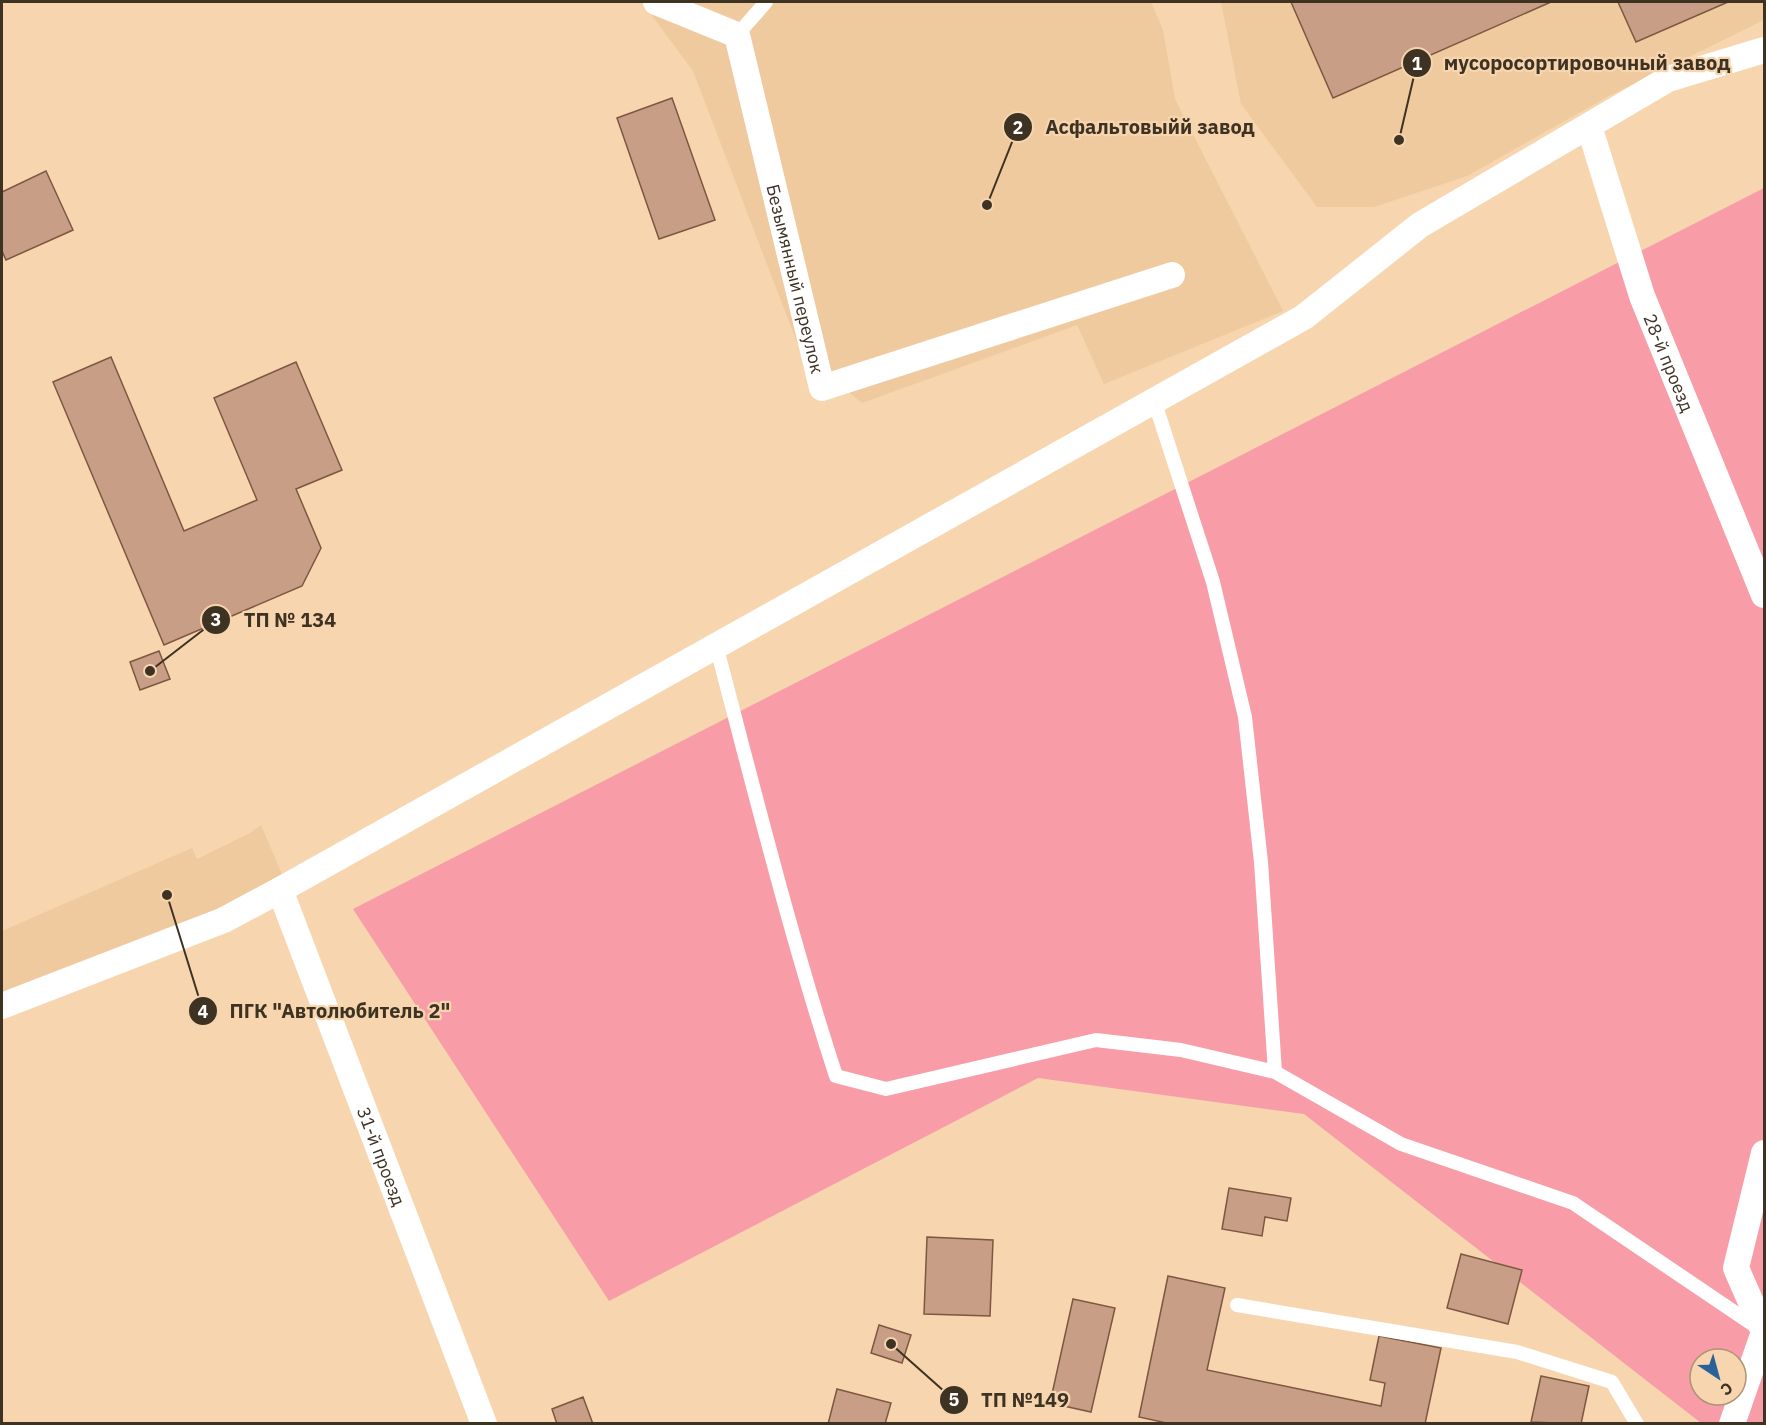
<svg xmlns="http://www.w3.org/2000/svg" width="1766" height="1425" font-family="'IBM Plex Sans',sans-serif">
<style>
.built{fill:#efca9e}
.green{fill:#f89ca8;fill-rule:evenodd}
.building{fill:#c99e86;stroke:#7d5740;stroke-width:1.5}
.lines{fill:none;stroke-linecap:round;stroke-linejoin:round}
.lane{stroke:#fff;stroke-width:14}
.street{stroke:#fff;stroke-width:26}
.labels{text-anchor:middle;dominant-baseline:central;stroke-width:4.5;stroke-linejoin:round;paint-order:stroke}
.street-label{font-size:18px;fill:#3e3223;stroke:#f6d5af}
.leader{fill:none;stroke:#3e3223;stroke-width:2}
.callout-dot{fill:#3e3223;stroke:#f6d5af;stroke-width:2}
.mark-label{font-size:18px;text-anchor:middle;font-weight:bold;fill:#fff}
.callout-label{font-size:20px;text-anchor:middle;font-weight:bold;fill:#3e3223;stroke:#f6d5af;stroke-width:4.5;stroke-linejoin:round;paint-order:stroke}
</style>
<rect width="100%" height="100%" fill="#f6d5af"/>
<path class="built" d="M650,2H1151L1163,30L1175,99L1283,311L1104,384L1077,325L862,403L801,353L693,71L650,13Z
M1221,2H1764V20L1609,96L1467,176L1374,207H1317L1241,104Z
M261,825L283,877L219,914L2,999V931L192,848L197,859L250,833Z"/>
<path class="green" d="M1764,188V1423H1701L1304,1114L1038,1078L609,1301L353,909ZM1700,1359H1736V1395H1700Z"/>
<path class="building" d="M1291,2H1551L1333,98Z
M1618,2H1728L1636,42Z
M672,98L715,220L659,239L617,118Z
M46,171L73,230L6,260L2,251V192Z
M111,357L184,531L257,500L214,398L296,362L342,470L296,489L321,548L302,586L164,645L53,382Z
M159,651L170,679L140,690L130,662Z
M1229,1188L1291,1198L1287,1221L1265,1217L1262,1236L1222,1229Z
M927,1237L993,1240L990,1316L924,1314Z
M1461,1254L1522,1270L1508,1324L1447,1308Z
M1168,1276L1225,1288L1207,1370L1381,1406L1385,1383L1370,1380L1379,1336L1441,1348L1425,1424H1171L1139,1417Z
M1073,1299L1115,1308L1091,1412L1050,1403Z
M879,1325L911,1335L902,1363L871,1353Z
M1541,1376L1589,1386L1581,1424L1531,1422Z
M837,1389L891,1403L885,1424H828Z
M583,1397L593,1424H557L552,1409Z"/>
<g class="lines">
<path class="lane" d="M737,35L766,2
M1154,400L1213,582L1245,717L1261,862L1275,1072
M716,645C754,789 790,935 836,1076L886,1089L1096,1040L1181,1050L1275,1072L1401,1144L1573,1203L1758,1328
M1237,1305L1517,1352L1612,1382L1637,1424"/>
<g class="street">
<path id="s1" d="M656,2L737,35L822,388L1172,275"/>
<path id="s2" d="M1589,126L1642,296L1764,595"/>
<path id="s3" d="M280,890L484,1424"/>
<path d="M2,1006L224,920L280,890L1304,317L1420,225L1668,79L1764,50"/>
<path d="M1764,1153L1736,1268L1764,1332"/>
<path d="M1732,1424L1764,1332"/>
</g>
</g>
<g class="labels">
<g class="street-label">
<text stroke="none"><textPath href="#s1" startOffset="338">Безымянный переулок</textPath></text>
<text stroke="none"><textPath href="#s2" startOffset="250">28-й проезд</textPath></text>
<text stroke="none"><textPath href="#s3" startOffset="285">31-й проезд</textPath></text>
</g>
</g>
<path class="leader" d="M1399 140L1417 63M987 205L1018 127M150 671L216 620M167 895L203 1011M891 1344L954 1400"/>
<g class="callout-dot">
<circle cx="1399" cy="140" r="6"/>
<circle cx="987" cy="205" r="6"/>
<circle cx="150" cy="671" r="6"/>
<circle cx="167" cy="895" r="6"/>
<circle cx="891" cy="1344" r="6"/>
<circle cx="1417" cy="63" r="15"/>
<circle cx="1018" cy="127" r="15"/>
<circle cx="216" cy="620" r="15"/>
<circle cx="203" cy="1011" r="15"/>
<circle cx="954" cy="1400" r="15"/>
</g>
<g class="mark-label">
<text x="1417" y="70">1</text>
<text x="1018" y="134">2</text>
<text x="216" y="626">3</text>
<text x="203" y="1018">4</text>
<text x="954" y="1406">5</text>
</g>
<g class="callout-label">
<text x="1587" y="70">мусоросортировочный завод</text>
<text x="1150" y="134">Асфальтовыйй завод</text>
<text x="290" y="627">ТП № 134</text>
<text x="340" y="1018">ПГК "Автолюбитель 2"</text>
<text x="1025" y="1407">ТП №149</text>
</g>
<rect width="1766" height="1425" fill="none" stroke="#3e3223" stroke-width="6"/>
<g transform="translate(1718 1377) rotate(144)"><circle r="28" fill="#f6d5af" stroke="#ac9477" stroke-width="1.5"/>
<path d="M0-4.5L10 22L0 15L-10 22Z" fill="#2a6199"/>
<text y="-9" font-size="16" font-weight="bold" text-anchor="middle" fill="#3e3223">С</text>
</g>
</svg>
